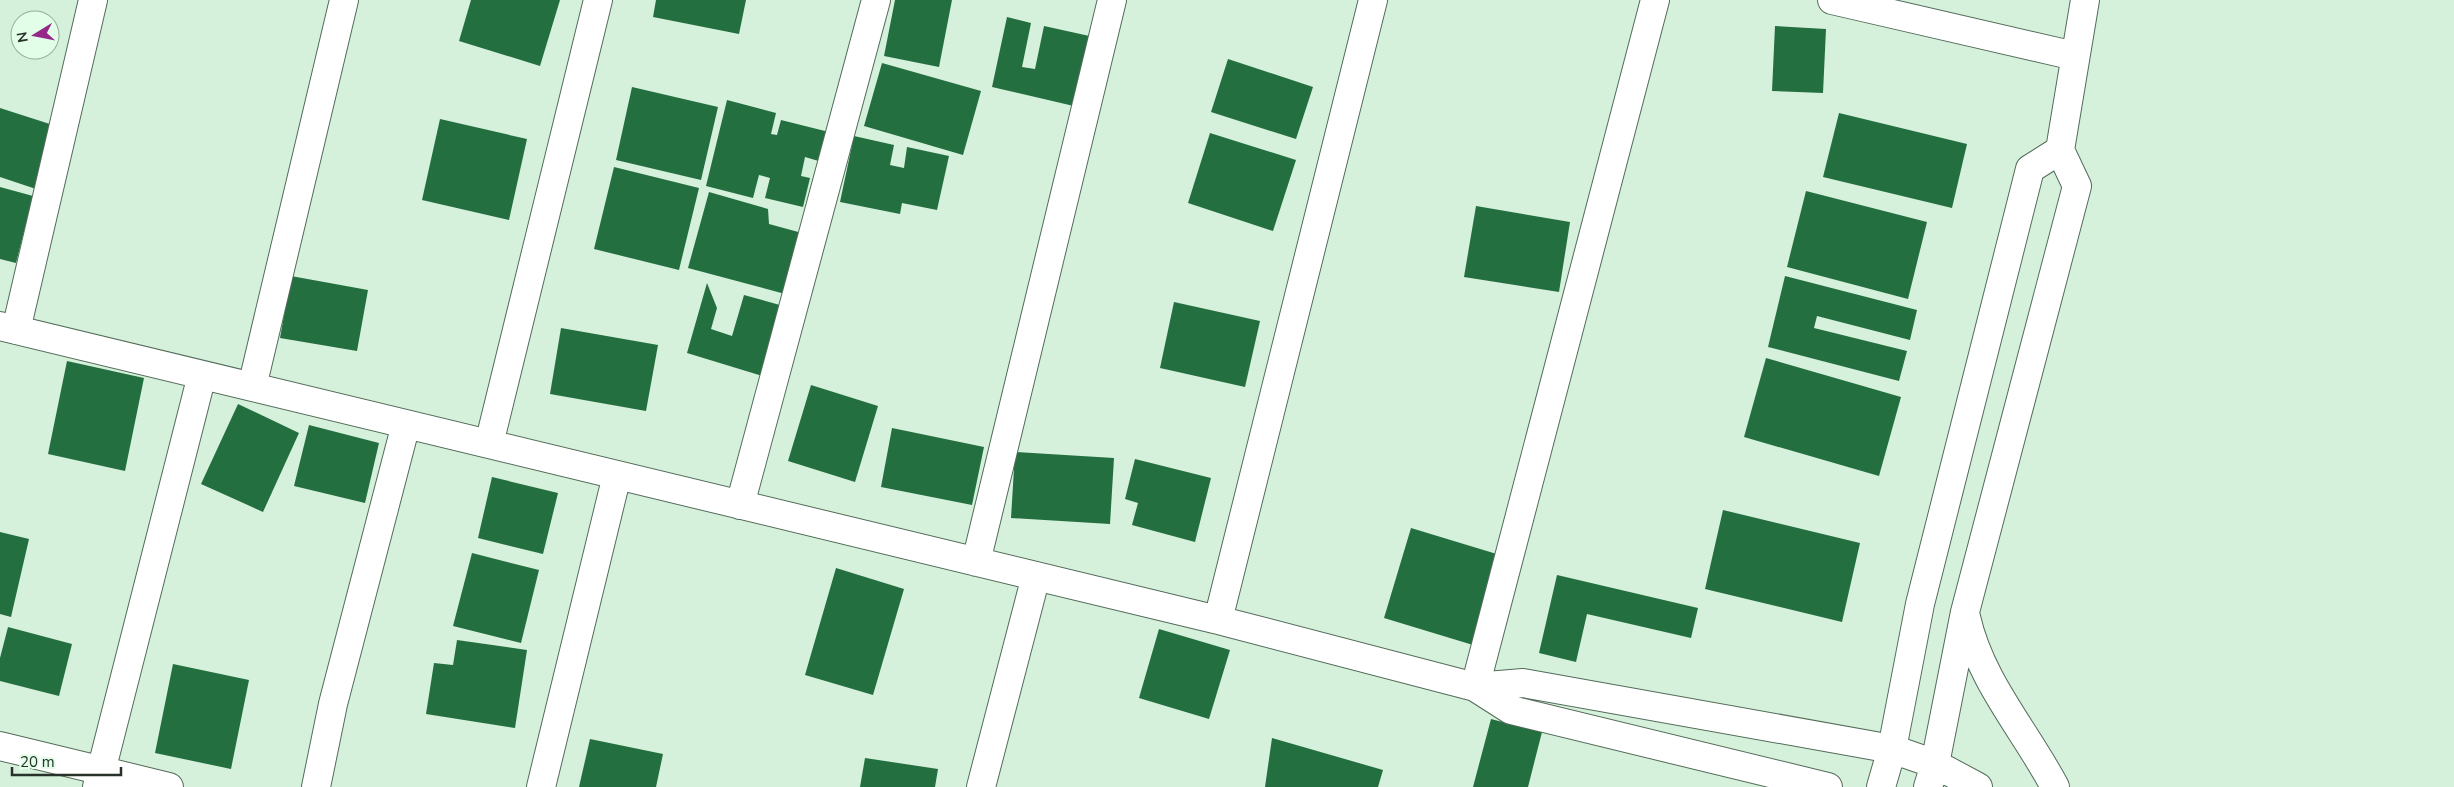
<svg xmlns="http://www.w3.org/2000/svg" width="2454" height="787" font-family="'Nunito Sans',sans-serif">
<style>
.building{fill:#246f40}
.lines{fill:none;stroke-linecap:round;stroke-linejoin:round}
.street-casing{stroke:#536c5a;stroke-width:30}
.secondary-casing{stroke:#536c5a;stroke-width:30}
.street{stroke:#fff;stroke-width:28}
.secondary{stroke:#fff;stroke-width:28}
</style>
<rect width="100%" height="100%" fill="#d5f0db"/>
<path class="building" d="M471,0H560L540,66L459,41Z
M656,0H746L739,34L653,17Z
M895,0H952L939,67L884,56Z
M1007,17L1031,23L1022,67L1035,69L1044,26L1094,37L1078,107L992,87Z
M1775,26L1826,29L1823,93L1772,91Z
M1228,59L1313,87L1296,139L1211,112Z
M882,63L981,91L963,155L864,126Z
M632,87L718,107L701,180L616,160Z
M727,100L776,113L771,134L777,135L781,120L829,132L822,162L805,157L801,176L810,178L803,207L765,198L770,178L759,175L753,198L706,186Z
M0,108L56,126L36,189L0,177Z
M1839,113L1967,144L1952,208L1823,177Z
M440,119L527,139L509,220L422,200Z
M1210,133L1296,160L1273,231L1188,203Z
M854,136L894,145L890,165L904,168L907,147L949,156L937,210L902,203L900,214L840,202Z
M614,167L699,188L679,270L594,249Z
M0,187L33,196L16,263L0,259Z
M1806,191L1927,222L1908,299L1787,267Z
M709,192L768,209L769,224L802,233L785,294L688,268Z
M1476,206L1570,222L1559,292L1464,277Z
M291,276L368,290L357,351L280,338Z
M1785,276L1917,310L1910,340L1817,316L1814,328L1907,351L1899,381L1768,347Z
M707,283L717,308L711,329L732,336L744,295L787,307L766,377L687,353Z
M1174,302L1260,321L1245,387L1160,368Z
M561,328L658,345L646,411L550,394Z
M1766,358L1901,397L1879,476L1744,437Z
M67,361L144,378L125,471L48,454Z
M811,385L878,406L855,482L788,461Z
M238,404L299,433L263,512L201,484Z
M309,425L379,443L365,503L294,486Z
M892,428L984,447L972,505L881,487Z
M1015,452L1114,458L1110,524L1011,518Z
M1135,459L1211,478L1195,542L1132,525L1138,503L1125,499Z
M492,477L558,493L543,554L478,538Z
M1723,510L1860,543L1842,622L1705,589Z
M1411,528L1500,555L1473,645L1384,618Z
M0,532L29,539L11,617L0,614Z
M472,553L539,570L521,643L453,626Z
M836,568L904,589L873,695L805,675Z
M1557,575L1698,608L1691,638L1587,614L1576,662L1539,653Z
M8,627L72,644L59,696L0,681V658Z
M1159,629L1230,650L1209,719L1139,698Z
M457,640L527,650L515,728L426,714L434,663L453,665Z
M173,664L249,680L231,769L155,753Z
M1491,719L1542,732L1528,787H1473Z
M1272,738L1383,770L1378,787H1265Z
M590,739L663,754L656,787H579Z
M865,758L938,769L935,787H860Z"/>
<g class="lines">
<defs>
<path id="street" d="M1832,0L2075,56
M0,326L1218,620L1475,687L1511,710L1828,787
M16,330L93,0
M252,387L344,0
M489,444L598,0
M740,505L876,0
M976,562L1112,0
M1218,620L1373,0
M1475,687L1655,0
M1475,687L1523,683L1892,749
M97,787L202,375
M316,787L333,704L406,424
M541,787L617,475
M981,787L1036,576"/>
<path id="secondary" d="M2060,150L2085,0
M1966,617C1980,681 2025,730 2055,787
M0,746L169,787
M1892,749L1935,764L1978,787
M1881,787L1892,749L1920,604L2030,169L2060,150L2077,186L1965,612L1935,764L1928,787"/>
</defs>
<use href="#street" class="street-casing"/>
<use href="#secondary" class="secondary-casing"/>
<use href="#street" class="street"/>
<use href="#secondary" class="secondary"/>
</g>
<g transform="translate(35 35) rotate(260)"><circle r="24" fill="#e2fee8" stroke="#98ac9c"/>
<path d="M0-4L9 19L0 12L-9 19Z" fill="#942788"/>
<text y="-8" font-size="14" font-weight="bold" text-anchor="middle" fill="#28322a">N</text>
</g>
<path d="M12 767v8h109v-8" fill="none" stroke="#28322a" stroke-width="2.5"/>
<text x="20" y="767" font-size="15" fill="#28322a" stroke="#e2fee8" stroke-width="4" paint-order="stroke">20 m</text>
</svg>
